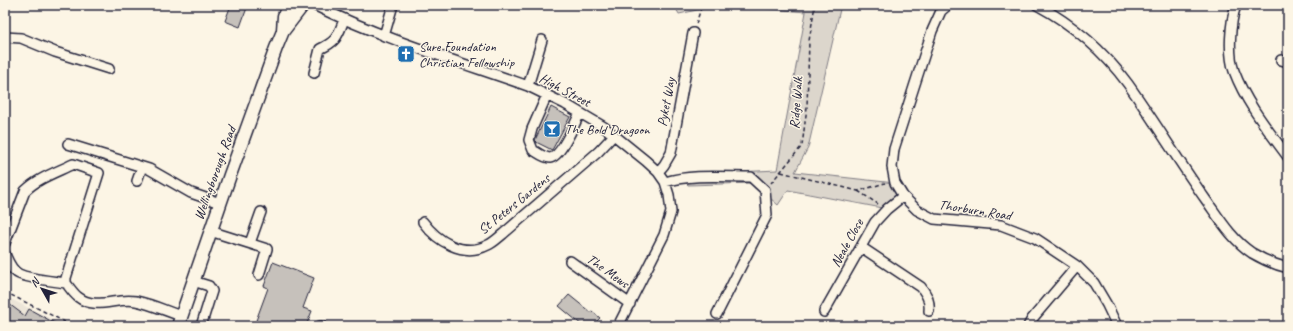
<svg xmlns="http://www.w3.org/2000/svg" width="1293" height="331" font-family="Caveat,sans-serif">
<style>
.built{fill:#ece5d8}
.green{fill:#dcd6cc;stroke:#7f7c84}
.building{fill:#c6c1bb;stroke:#22223b}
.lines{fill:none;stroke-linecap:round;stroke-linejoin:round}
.minor-casing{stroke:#22223b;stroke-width:12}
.major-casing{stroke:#22223b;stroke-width:15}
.path{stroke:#22223b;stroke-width:1.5;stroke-dasharray:4 3;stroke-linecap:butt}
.minor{stroke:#fcf5e5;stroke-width:9}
.major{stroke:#fcf5e5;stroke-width:12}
.labels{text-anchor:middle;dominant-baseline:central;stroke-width:3;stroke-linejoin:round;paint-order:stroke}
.poi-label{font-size:14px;fill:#22223b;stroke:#fcf5e5;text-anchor:start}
.street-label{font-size:14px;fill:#22223b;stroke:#fcf5e5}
</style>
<rect width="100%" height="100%" fill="#fcf5e5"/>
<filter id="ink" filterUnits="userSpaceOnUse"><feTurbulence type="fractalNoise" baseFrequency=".025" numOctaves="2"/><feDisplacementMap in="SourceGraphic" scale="8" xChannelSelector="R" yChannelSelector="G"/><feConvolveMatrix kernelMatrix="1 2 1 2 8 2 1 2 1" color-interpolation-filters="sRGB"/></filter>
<g filter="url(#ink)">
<path class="built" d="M5,296L65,326H5Z"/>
<path class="green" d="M674,5H720L679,14Z
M726,5H841L808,148L795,172L895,183L903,196L887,209L788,190L778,205L753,183L688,185L679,175L777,170L806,12Z"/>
<path class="building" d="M231,5H248L240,27L225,21Z
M551,107L570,117L552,150L536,142L535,140Z
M273,262L314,278L303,308L312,311L306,326H254L268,288L264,286Z
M569,295L590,312L592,311L600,318L596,322L601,326H583L559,306Z
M5,301L25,316L29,309L60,326H5Z"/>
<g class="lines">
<defs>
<path id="minor" d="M314,5C383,39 457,61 528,86L565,104L604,127L646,161L658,172L665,182L669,195L671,212L664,235L618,326
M948,5L941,11L932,31L894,149L892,167L895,183L903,196L917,210L934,219L1001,225L1035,238L1077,266L1094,283L1107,305L1117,326
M1037,5C1074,25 1103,50 1128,84C1155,122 1179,162 1206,200C1219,218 1232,240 1252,253C1262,259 1276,265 1288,268
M1236,5C1230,23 1228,54 1234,71C1246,103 1268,130 1288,157
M384,36L393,5
M5,37L21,38L55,52L109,69
M1281,60L1288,62
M314,73L320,49C337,41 337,37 344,20
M528,86L542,40
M547,95L532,129L529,140L533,150C538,153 544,158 550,158C561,157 575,123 580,113
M68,144L149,169L191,193L220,203
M658,172L664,165L671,153L693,33
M137,181L142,167
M665,182C691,174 724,177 751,177L765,190L767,215L717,314
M423,222C437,241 463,258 488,245C493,243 498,238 503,234L598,152L614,135
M210,231L267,249L259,275
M5,243L25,191C38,178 57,172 73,164L99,173L66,278V283C70,288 73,293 78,297C96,311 116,297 136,301C151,304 166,311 181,316
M250,243L261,212
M861,247L921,287C927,295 930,301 929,311
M5,254C8,261 11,270 19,274C29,279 54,281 66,283
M570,261L630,304
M193,281L209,286L212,291L201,326
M824,312L875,222L887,209L903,196
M320,326H322
M1028,326L1032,319L1077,266"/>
<path id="major" d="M283,30L284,16L288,5
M178,326L230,175L276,48L283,31L303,5"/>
</defs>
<use href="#minor" class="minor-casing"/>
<use href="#major" class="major-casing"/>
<path class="path" d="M696,24L701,8L708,5
M781,172L858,191L885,183
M771,183L802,146L807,107L809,41L815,5
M858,191L878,204
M5,292L73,326"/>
<use href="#minor" class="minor"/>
<use href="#major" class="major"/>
</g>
</g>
<defs>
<symbol id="church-square" viewBox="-11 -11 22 22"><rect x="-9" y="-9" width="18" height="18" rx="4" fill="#1f6fb2" stroke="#fcf5e5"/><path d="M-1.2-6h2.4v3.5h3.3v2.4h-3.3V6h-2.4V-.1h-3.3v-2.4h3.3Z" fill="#fff"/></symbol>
<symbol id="bar-square" viewBox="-11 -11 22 22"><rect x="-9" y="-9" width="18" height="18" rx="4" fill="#1f6fb2" stroke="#fcf5e5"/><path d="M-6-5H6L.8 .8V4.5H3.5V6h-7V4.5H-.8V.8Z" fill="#fff"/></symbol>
</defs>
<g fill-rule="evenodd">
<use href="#church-square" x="396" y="44" width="20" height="20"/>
<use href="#bar-square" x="542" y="119" width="20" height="20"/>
</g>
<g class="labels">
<g class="poi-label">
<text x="419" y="46">Sure Foundation<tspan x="419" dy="16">Christian Fellowship</tspan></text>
<text x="565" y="129">The Bold Dragoon</text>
</g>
<g class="street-label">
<text transform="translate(565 90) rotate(28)">High Street</text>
<text transform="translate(666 102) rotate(-80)">Pyket Way</text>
<text transform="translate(796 103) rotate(-86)">Ridge Walk</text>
<text transform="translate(215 173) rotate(-70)">Wellingborough Road</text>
<text transform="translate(514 204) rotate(-39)">St Peters Gardens</text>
<text transform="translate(975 210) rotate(9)">Thorburn Road</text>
<text transform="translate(847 243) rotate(-61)">Neale Close</text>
<text transform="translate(608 271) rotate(35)">The Mews</text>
</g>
</g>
<rect width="1293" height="331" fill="none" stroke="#fcf5e5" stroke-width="20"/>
<rect x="10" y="10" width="1273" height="311" fill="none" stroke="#22223b" stroke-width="1.5" filter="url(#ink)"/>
<g transform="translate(42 289) rotate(309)" stroke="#fcf5e5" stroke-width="3" paint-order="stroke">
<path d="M0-3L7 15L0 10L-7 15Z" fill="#22223b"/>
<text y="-6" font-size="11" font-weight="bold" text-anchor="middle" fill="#22223b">N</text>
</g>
</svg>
